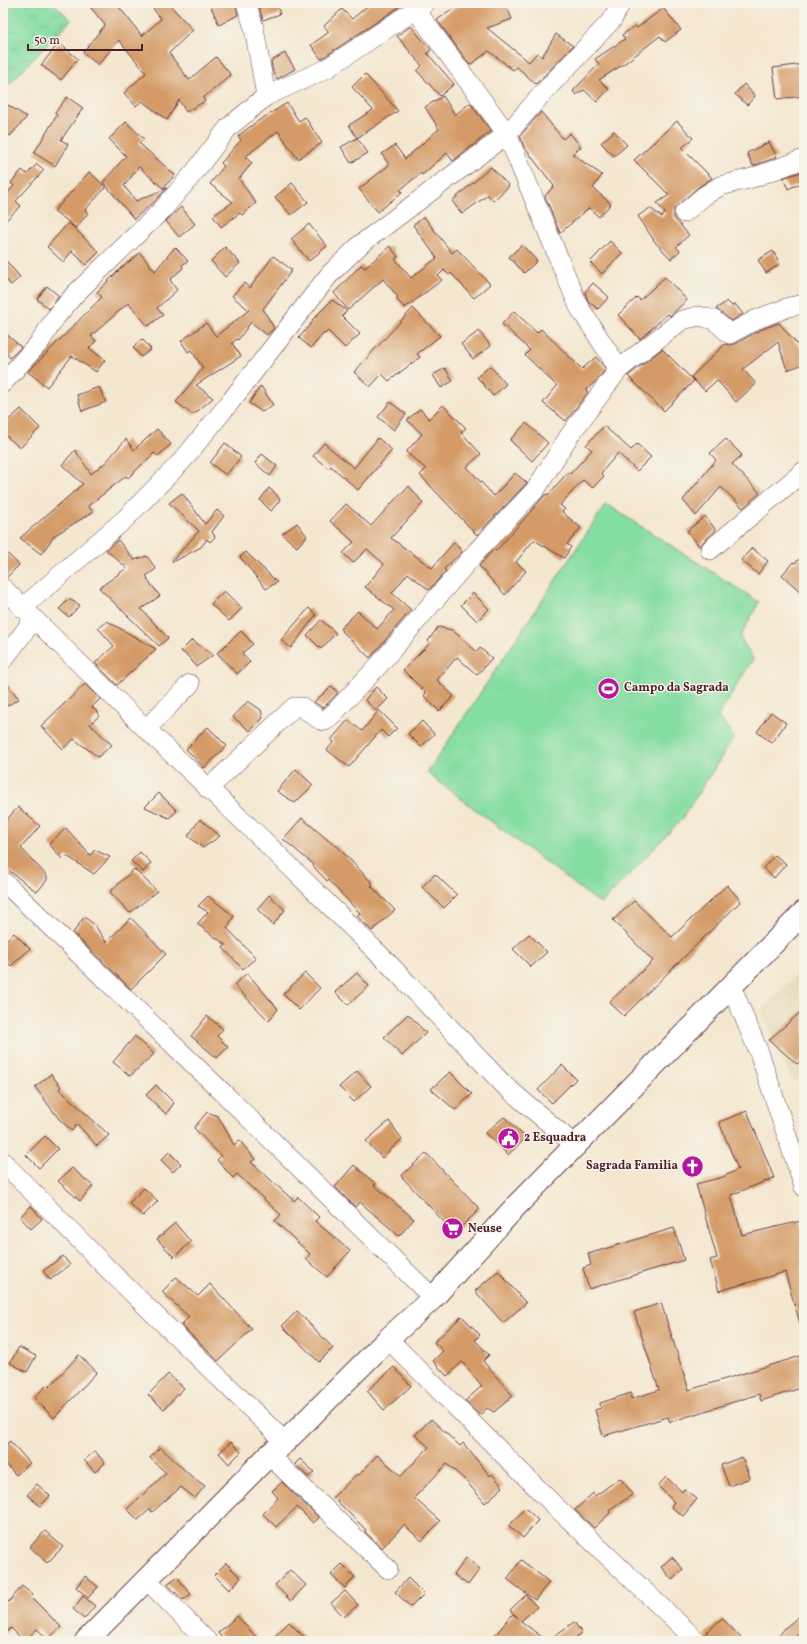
<svg xmlns="http://www.w3.org/2000/svg" width="807" height="1644" font-family="Vollkorn,serif">
<style>
.built{fill:#e4dbba}
.green{fill:#84dda2;stroke:#677e66}
.park{fill:url(#park-crowns);stroke:#677e66}
.building{fill:#d49b68}
.lines{fill:none;stroke-linecap:round;stroke-linejoin:round}
.minor-casing{stroke:#643d44;stroke-width:20}
.major-casing{stroke:#643d44;stroke-width:24}
.minor{stroke:#fff;stroke-width:19}
.major{stroke:#fff;stroke-width:22}
.labels{text-anchor:middle;dominant-baseline:central;stroke-width:3;stroke-linejoin:round;paint-order:stroke}
.poi-label{font-size:12px;font-weight:bold;fill:#4a1f2b;stroke:#f7f3e8;text-anchor:start}
</style>
<defs>
<pattern id="park-crowns" width="20" height="18" patternUnits="userSpaceOnUse"><rect width="20" height="18" fill="#84dda2"/><path d="M2 6a3 3 0 1 1 6 0M12 15a3 3 0 1 1 6 0" fill="none" stroke="#74bd8c"/></pattern>
</defs>
<rect width="100%" height="100%" fill="#f7f3e8"/>
<filter id="ink" filterUnits="userSpaceOnUse"><feTurbulence type="fractalNoise" baseFrequency=".025" numOctaves="2"/><feDisplacementMap in="SourceGraphic" scale="8" xChannelSelector="R" yChannelSelector="G"/><feConvolveMatrix kernelMatrix="1 2 1 2 8 2 1 2 1" color-interpolation-filters="sRGB"/></filter>
<filter id="wash" filterUnits="userSpaceOnUse"><feTurbulence type="fractalNoise" baseFrequency=".012" numOctaves="4" result="noise"/><feDisplacementMap in="SourceGraphic" scale="16" xChannelSelector="R" yChannelSelector="G"/><feGaussianBlur stdDeviation="0.9" result="paint"/><feColorMatrix in="noise" values="0 0 0 0 0 0 0 0 0 0 0 0 0 0 0 0 0 1.4 0 .05"/><feComposite in="paint" operator="in"/></filter>
<g filter="url(#wash)">
<rect width="100%" height="100%" fill="#f4e7d0"/>
<path class="built" d="M804,966V1080L792,1081L761,1011Z"/>
<path class="green" d="M606,504L759,602L740,637L753,659L718,716L734,737L682,819L601,904L427,773Z"/>
<path class="park" d="M3,3H53L71,20L3,90Z"/>
<g id="blocks">
<path class="building" d="M87,3H116L142,36L161,19L149,3H168L193,30L169,53L189,80L216,57L231,75L203,98L205,101L186,112L179,100L167,120L142,101L136,106L124,93L146,73L119,40L98,65L83,52L105,25Z
M220,3H235L238,15L219,25L211,7Z
M258,3H276L280,14L263,20Z
M371,3H402V5L321,59L311,45L329,32L324,26L342,9L352,19Z
M462,3H505L512,19L487,28L529,62L537,53L542,57L556,34L573,46L536,84L517,67L513,70L489,51L470,65L437,20Z
M663,8L681,30L665,42L660,36L625,63L599,80L609,89L597,102L584,90L576,95L573,91L599,64L595,59L625,39L622,35L635,26L637,28Z
M411,26L431,50L427,53L454,84L440,96L417,71L422,66L397,36Z
M59,43L78,59L61,80L41,65Z
M285,53L295,69L277,79L273,72L271,61Z
M804,64V96L777,99L773,68Z
M365,74L398,111L357,138L349,125L373,110L352,87Z
M744,84L755,96L747,105L735,94Z
M443,96L455,115L470,103L491,131L453,161L447,153L422,175L421,173L400,190L402,192L378,212L359,189L389,165L382,154L395,145L405,159L439,129L425,107Z
M67,97L83,108L61,140L68,144L55,166L34,153L57,115L55,113Z
M3,102L27,117L10,136L3,129Z
M287,103L299,121L305,117L322,143L298,159L278,131L245,157L252,163L239,179L256,203L242,215L240,213L221,227L213,216L233,202L210,184L224,166L221,163L241,140L238,136L255,123Z
M541,112L563,139L570,133L581,147L572,154L602,175L593,188L611,204L599,217L589,208L560,233L545,196L554,186L524,147L520,136Z
M677,121L693,138L682,148L712,178L697,188L674,209V218L689,235L676,247L680,251L671,259L655,242L638,216L650,208L662,217L665,213L657,203L669,195L634,160Z
M126,122L144,139L139,143L175,175L163,188L139,167L124,186L136,201L167,188L155,201L134,219L103,182L126,156L109,139Z
M614,131L627,145L614,156L601,143Z
M357,138L368,153L351,163L341,147Z
M769,142L777,157L753,166L747,153Z
M37,164L44,170L16,201L21,206L3,223V187L8,192L14,186L11,183L22,170L27,174Z
M491,167L509,186L493,201L488,195L462,214L452,201Z
M804,171V182L788,189L783,178Z
M89,172L106,187L85,210L88,213L76,228L69,223L99,252L86,265L72,251L63,262L47,247L69,222L54,211Z
M292,183L308,202L291,215L275,197Z
M181,207L195,224L179,237L166,221Z
M424,217L452,253L457,249L490,284L474,298L451,273L449,275L444,270L438,276L442,280L405,308L396,299L398,297L383,279L348,310L334,293L361,265L365,268L390,246L398,257L395,259L411,278L437,258L413,225Z
M309,224L327,246L309,261L291,239Z
M610,241L622,253L602,274L590,262Z
M522,245L537,261L524,273L509,257Z
M175,247L188,261L182,265L183,268L170,280L177,290L157,308L163,315L148,326L128,303L91,336L96,341L89,348L105,360L96,372L72,356L47,387L28,372L102,297L97,292L121,268L140,253L155,271Z
M225,247L240,263L225,277L211,261Z
M773,251L780,264L766,273L758,260Z
M273,256L292,270L263,309L274,328L267,335L251,322L238,340L237,339L232,343L241,356L196,385L213,398L193,415L176,402L203,368L191,350L188,352L181,341L206,323L216,336L249,310L232,296L244,283L250,288Z
M3,257L20,277L11,285L3,276Z
M665,277L687,300L670,316L668,314L640,339L618,315L637,297L640,300Z
M593,283L609,297L598,309L588,301L585,292Z
M47,286L59,296L49,309L37,299Z
M332,300L347,311L342,316L360,334L345,348L328,331L325,334L324,333L311,348L299,338L313,321L312,320Z
M727,301L732,306L735,304L743,314L731,321L716,309Z
M413,308L440,336L417,354L420,357L389,381L382,374L370,387L354,372Z
M514,311L537,333L541,329L582,369L596,357L606,369L596,381L586,390L588,392L566,421L543,403L557,386L525,355L530,350L502,324Z
M779,323L804,352V364L787,370L778,342L743,369L756,384L736,402L717,380L705,391L691,377L725,344L729,345L735,344L760,330Z
M3,331L21,347L10,358L3,350Z
M479,331L491,346L473,359L461,344Z
M142,339L151,349L141,357L133,347Z
M662,349L694,381L664,411L628,376Z
M490,366L506,384L493,396L477,377Z
M445,368L453,381L441,388L433,375Z
M261,386L273,405L262,412L249,403Z
M99,387L106,402L82,411L77,395Z
M390,402L406,414L394,430L378,417Z
M443,405L466,428L461,432L481,454L467,467L494,496L515,473L527,483L477,535L420,475L426,469L406,452L422,434L407,420L420,409L429,419Z
M21,409L40,428L20,448L3,433V425Z
M526,423L548,443L532,461L510,440Z
M604,426L631,450L637,444L651,457L637,471L618,453L601,473L604,476L593,488L583,480L560,505L565,509L562,512L581,528L567,544L571,547L564,558L534,540L516,562L526,571L505,595L479,566L494,549L496,551L546,494L548,495L568,472L570,474L592,450L586,445Z
M157,429L171,444L158,456L154,453L128,478L126,476L88,506L93,512L55,535L41,554L20,538L83,484L62,465L75,450L91,474L106,462L126,439L134,450Z
M378,438L392,450L358,490L331,466L329,469L313,456L324,443L354,468Z
M726,439L742,455L732,464L760,493L743,508L721,487L696,516L683,500L716,460L710,453Z
M225,443L241,457L226,475L210,463Z
M262,454L277,466L270,476L255,463Z
M409,486L423,503L391,538L432,568L454,542L462,552L444,569L446,571L429,590L408,573L392,593L411,610L370,658L340,629L358,611L377,629L394,610L365,587L384,564L367,549L353,563L343,553L354,542L330,521L346,504L371,526L402,492L403,493Z
M269,488L276,494L280,500L271,511L260,500Z
M182,493L205,524L217,510L224,516L212,532L215,537L210,542L207,539L201,547L173,562L172,561L199,531L169,503Z
M705,516L716,530L703,542L700,547L687,531Z
M297,523L307,536L297,547L282,534Z
M118,540L134,560L147,556L156,569L146,576L148,578L147,579L160,596L141,609L168,638L159,646L99,588L127,568L106,550Z
M752,548L768,561L758,574L741,560Z
M3,549L19,565L6,578L3,577Z
M246,552L277,582L266,589L240,557Z
M804,555V595L782,575L793,562L795,563Z
M224,591L242,608L229,621L211,604Z
M473,593L489,609L477,621L461,605Z
M69,599L80,605L69,617L59,609Z
M309,608L316,615L291,648L281,640Z
M321,620L336,633L321,649L307,635Z
M107,621L156,649L117,685L95,663L114,646L98,628Z
M438,627L452,630L477,652L480,648L492,658L477,675L457,657L437,680L454,696L439,711L424,696L426,693L403,670L430,643L428,641Z
M241,631L253,644L242,653L250,662L237,674L217,653Z
M192,640L213,655L196,667L190,658L181,651Z
M3,679L19,699L3,708Z
M85,684L100,699L92,707L100,715L90,724L112,745L98,757L74,739L63,749L41,726Z
M332,686L338,693L323,708L314,702Z
M376,687L388,699L376,711L365,700Z
M248,701L261,710L263,718L250,731L233,717Z
M379,710L397,728L388,737L381,730L349,767L327,750L334,742L331,740L348,720L362,731Z
M771,712L786,723L772,743L757,732Z
M422,721L434,734L421,747L408,734Z
M208,727L227,746L204,768L186,749Z
M296,769L313,785L295,803L277,791Z
M159,793L177,811L169,818L145,807Z
M18,807L40,826L21,848L47,876V880L37,892L3,866V824Z
M302,818L335,846L336,845L373,884L371,886L395,910L372,931L357,916L360,913L328,880L327,881L313,866L314,865L283,839Z
M200,819L220,836L203,848L188,836Z
M66,828L90,855L95,850L110,857L94,874L67,856L63,860L49,844Z
M140,852L151,863L143,872L131,861Z
M775,855L786,864L774,878L763,868Z
M134,869L157,891L130,913L110,892Z
M435,874L457,895L444,908L422,887Z
M727,885L741,901L624,1016L609,1002L653,961L613,920L634,901L672,937Z
M269,895L285,910L273,925L257,909Z
M208,896L234,916L227,928L256,958L243,969L223,948L226,945L197,924L208,912L198,906Z
M84,917L94,924L106,942L131,918L166,954L131,989L73,933Z
M14,933L30,949L11,966L3,957V943Z
M529,934L547,952L531,967L513,949Z
M247,973L278,1009L269,1021L234,985Z
M305,973L320,988L299,1010L283,994Z
M357,973L369,986L348,1005L335,992Z
M804,1009V1058L797,1064L769,1040Z
M408,1014L426,1033L402,1056L384,1037Z
M207,1016L223,1029L217,1036L228,1047L217,1058L191,1036Z
M135,1036L154,1054L130,1076L113,1062Z
M562,1065L576,1079L552,1103L538,1090Z
M357,1071L371,1086L354,1102L339,1087Z
M450,1072L472,1094L455,1110L431,1089Z
M51,1074L61,1087L59,1089L109,1135L97,1146L77,1124L72,1131L59,1119L35,1087Z
M156,1085L174,1103L166,1114L146,1095Z
M747,1111L774,1178L731,1195L742,1235L801,1221L804,1233V1327H801L785,1272L719,1291L710,1260L717,1258L696,1184L723,1177L738,1169L719,1122Z
M207,1112L218,1116L234,1145L239,1140L255,1159L251,1162L294,1201L298,1197L319,1217L315,1221L350,1251L327,1277L306,1259L310,1254L275,1221L281,1215L237,1174L233,1178L217,1160L221,1156L194,1128Z
M504,1117L526,1138L508,1155L485,1133Z
M389,1121L402,1139L382,1158L366,1141Z
M45,1136L58,1149L39,1168L26,1155Z
M169,1152L181,1164L173,1172L161,1160Z
M426,1153L480,1209L452,1235L443,1225L445,1223L401,1176Z
M354,1165L376,1184L374,1185L414,1219L399,1236L360,1202L355,1207L335,1187Z
M72,1168L93,1186L80,1201L58,1181Z
M144,1188L158,1201L143,1216L129,1203Z
M31,1206L42,1219L31,1229L20,1217Z
M175,1223L191,1242L174,1257L157,1239Z
M674,1228L684,1260L589,1289L583,1268L591,1265L588,1254Z
M63,1256L70,1265L50,1280L43,1271Z
M498,1271L526,1303L503,1323L475,1291Z
M176,1277L198,1296L210,1284L252,1329L218,1361L181,1325L189,1317L162,1292Z
M661,1303L689,1390L804,1355V1387L761,1401L759,1394L670,1422L668,1417L603,1436L595,1410L601,1408L600,1403L631,1393V1399L659,1390L634,1312Z
M297,1311L333,1348L319,1362L282,1326Z
M462,1316L480,1335L475,1340L489,1355L483,1361L513,1396L494,1412L487,1408L480,1415L465,1401L482,1386L462,1362L447,1376L433,1361L443,1351L434,1342Z
M19,1347L36,1356L27,1372L10,1363Z
M79,1355L97,1372L54,1418L34,1398L47,1385L49,1387Z
M394,1367L411,1386L384,1410L367,1391Z
M168,1374L184,1388L164,1409L148,1395Z
M431,1419L460,1446L463,1443L490,1476L492,1474L503,1487L485,1503L465,1480L447,1464L414,1498L440,1521L422,1541L404,1525L382,1548L365,1532L366,1530L333,1497L357,1474L359,1475L377,1455L401,1476L429,1447L415,1435Z
M10,1441L30,1463L16,1475L3,1461V1447Z
M231,1442L241,1452L229,1464L219,1453Z
M160,1447L191,1476L205,1486L195,1498L181,1487L152,1512L150,1509L138,1520L127,1509L166,1473L150,1458Z
M95,1451L105,1463L95,1472L84,1460Z
M742,1457L750,1478L729,1486L721,1465Z
M300,1459L314,1472L308,1477L295,1464Z
M666,1477L682,1492L684,1489L697,1499L683,1516L671,1507L674,1502L658,1486Z
M620,1478L633,1494L609,1511L610,1513L594,1528L575,1510L593,1493L595,1496Z
M282,1482L319,1518L313,1523L297,1507L276,1527L263,1514L278,1498L272,1491Z
M37,1484L50,1496L40,1506L27,1495Z
M525,1508L538,1520L523,1538L509,1526Z
M45,1531L63,1547L47,1563L30,1547Z
M672,1557L683,1569L672,1580L661,1567Z
M466,1558L480,1569L468,1585L454,1575Z
M521,1560L549,1582L535,1600L507,1579Z
M226,1563L241,1578L229,1590L214,1575Z
M342,1564L355,1577L345,1588L331,1575Z
M290,1570L306,1585L291,1601L275,1585Z
M85,1576L98,1587L88,1598L76,1587Z
M177,1577L191,1594L183,1600L167,1584Z
M408,1578L424,1594L411,1607L395,1592Z
M22,1586L33,1595L31,1597L61,1627L48,1639L37,1629L24,1641L11,1628L3,1635V1596L9,1602Z
M345,1591L358,1605L344,1617L331,1603Z
M526,1595L537,1607L521,1621L547,1641L574,1622L582,1633L571,1641H490L513,1614L518,1618L510,1610Z
M83,1596L95,1606L84,1619L73,1609Z
M804,1612V1628L789,1641H775L785,1628Z
M237,1616L260,1641H225L218,1633Z
M722,1618L744,1641H708L705,1634Z
M289,1622L308,1641H270Z"/>
</g>
</g>
<g filter="url(#ink)">
<use href="#blocks" fill-opacity="0" stroke="#643d44" stroke-width="1"/>
<g class="lines">
<defs>
<path id="minor" d="M246,3L254,28L266,96
M413,3L415,9L507,134L579,307L619,369
M684,213L704,196L720,186L752,178L804,159
M3,383L40,342L55,318L75,294L162,210L193,174L228,128L266,96L326,69L425,3
M710,550L804,471
M3,588L146,729L262,839L389,964L505,1086L576,1146
M22,608L125,519L182,461L231,401L329,275L361,244L507,134L542,94L612,20L621,3
M3,660L34,619
M146,729L190,684
M208,789L294,707H302L320,720L325,721L333,714L378,666L477,551L536,489L569,436L619,369L682,320L699,316L707,318L714,320L730,334L755,320L789,307L804,304
M3,881L212,1082L433,1298
M732,988L760,1055L804,1187
M3,1162L111,1272L285,1442
M388,1339L557,1508L697,1641
M269,1455L388,1569
M147,1580L207,1641"/>
<path id="major" d="M86,1641L269,1455L285,1442L388,1339L433,1298L517,1205L804,912"/>
</defs>
<use href="#minor" class="minor-casing"/>
<use href="#major" class="major-casing"/>
<use href="#minor" class="minor"/>
<use href="#major" class="major"/>
</g>
</g>
<defs>
<symbol id="stadium-disc" viewBox="-11 -11 22 22"><circle r="9.5" fill="#b5179e" stroke="#f7f3e8"/><path d="M0-5a6.5 5 0 1 0 0 10a6.5 5 0 1 0 0-10ZM-3.5-1.8h7v3.6h-7Z" fill="#fff"/></symbol>
<symbol id="civic-disc" viewBox="-11 -11 22 22"><circle r="9.5" fill="#b5179e" stroke="#f7f3e8"/><path d="M-.6-6.5H3V-4.5H.6V-3L4-1V1h2V6H-6V1h2V-1L-.6-3ZM-1.2 2.5V6h2.4V2.5Z" fill="#fff"/></symbol>
<symbol id="church-disc" viewBox="-11 -11 22 22"><circle r="9.5" fill="#b5179e" stroke="#f7f3e8"/><path d="M-1.2-6h2.4v3.5h3.3v2.4h-3.3V6h-2.4V-.1h-3.3v-2.4h3.3Z" fill="#fff"/></symbol>
<symbol id="supermarket-disc" viewBox="-11 -11 22 22"><circle r="9.5" fill="#b5179e" stroke="#f7f3e8"/><path d="M-6-5.5h2.5l.6 2H6L4.5 2H-2.5L-4.4-4H-6ZM-1.5 3.2a1.3 1.3 0 1 0 .1 0ZM3 3.2a1.3 1.3 0 1 0 .1 0Z" fill="#fff"/></symbol>
</defs>
<g fill-rule="evenodd">
<use href="#stadium-disc" x="596" y="676" width="25" height="25"/>
<use href="#civic-disc" x="496" y="1126" width="25" height="25"/>
<use href="#church-disc" x="680" y="1154" width="25" height="25"/>
<use href="#supermarket-disc" x="440" y="1216" width="25" height="25"/>
</g>
<g class="labels">
<g class="poi-label">
<text x="624" y="688">Campo da Sagrada</text>
<text x="524" y="1138">2 Esquadra</text>
<text x="678" y="1166" text-anchor="end">Sagrada Familia</text>
<text x="468" y="1229">Neuse</text>
</g>
</g>
<rect width="807" height="1644" fill="none" stroke="#f7f3e8" stroke-width="16"/>
<path d="M28 44v6h114v-6" fill="none" stroke="#4a1f2b" stroke-width="2"/>
<text x="34" y="44" font-size="12" fill="#4a1f2b" stroke="#f7f3e8" stroke-width="3" paint-order="stroke">50 m</text>
</svg>
